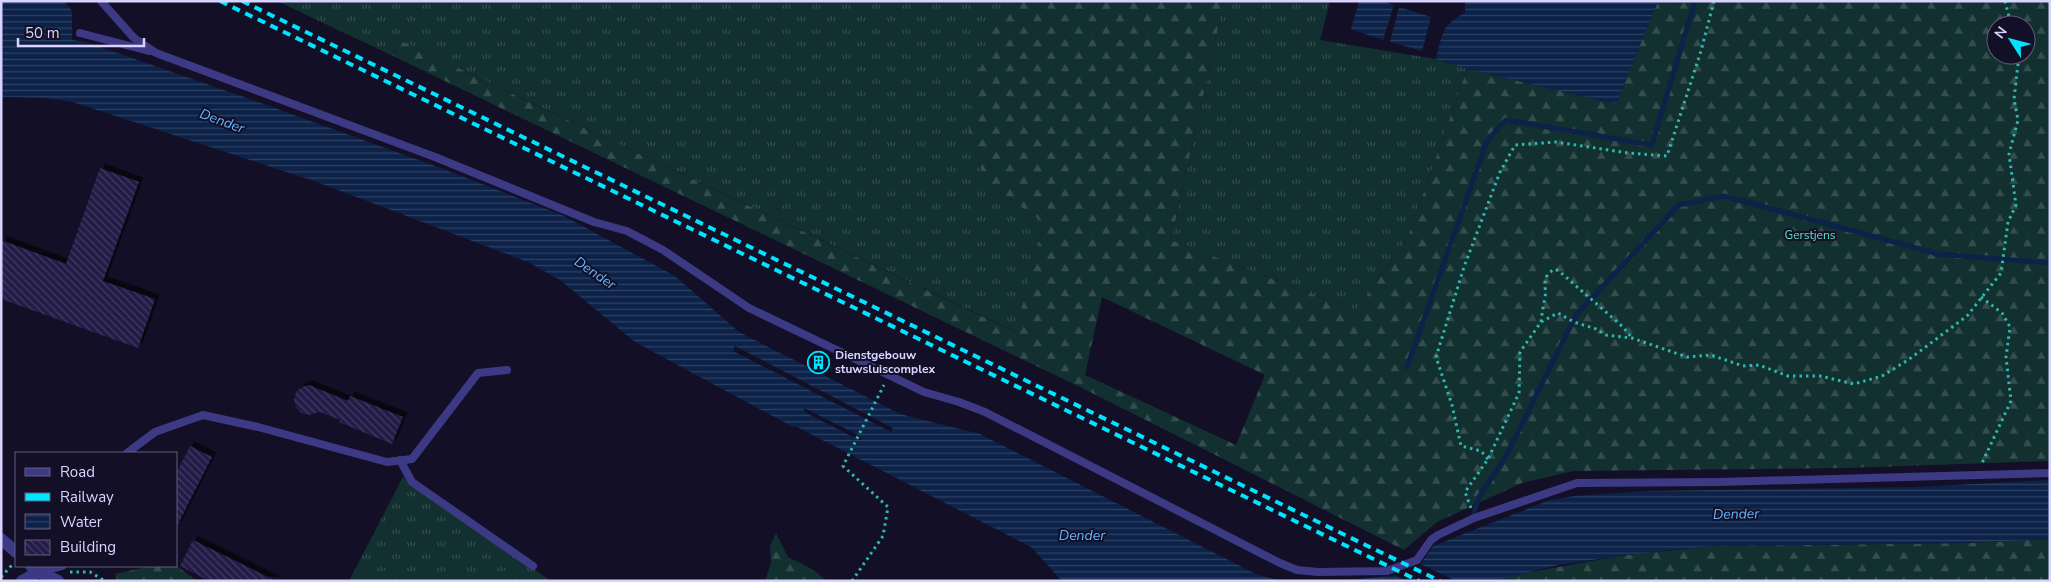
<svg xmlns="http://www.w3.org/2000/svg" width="2051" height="582" font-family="'Nunito Sans',sans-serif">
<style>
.grass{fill:url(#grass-tufts)}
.forest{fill:url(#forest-firs);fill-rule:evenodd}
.water{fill:url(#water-rules);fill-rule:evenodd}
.pier{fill:#130f26}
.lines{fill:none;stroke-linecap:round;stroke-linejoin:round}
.stream{stroke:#0c2248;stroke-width:5}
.building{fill:url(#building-back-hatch);filter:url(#shadow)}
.path{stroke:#2fb8b0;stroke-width:3;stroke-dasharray:2.5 4;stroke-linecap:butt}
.service{stroke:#3d3a85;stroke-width:8}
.minor{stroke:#3d3a85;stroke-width:12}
.rail{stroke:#00e5ff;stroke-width:4;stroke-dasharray:8 6;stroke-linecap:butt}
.labels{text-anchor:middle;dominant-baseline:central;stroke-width:4;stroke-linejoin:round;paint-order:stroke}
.park-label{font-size:12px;fill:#5fe0c0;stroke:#130f26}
.poi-label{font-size:12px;font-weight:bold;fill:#d9d4ff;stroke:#130f26;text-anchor:start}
.water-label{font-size:14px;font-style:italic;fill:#62b6ff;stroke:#130f26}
</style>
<defs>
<pattern id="grass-tufts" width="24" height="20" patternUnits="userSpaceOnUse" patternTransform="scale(1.25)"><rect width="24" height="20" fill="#12302f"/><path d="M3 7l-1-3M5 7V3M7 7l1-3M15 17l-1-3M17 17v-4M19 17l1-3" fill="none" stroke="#344d4e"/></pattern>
<pattern id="forest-firs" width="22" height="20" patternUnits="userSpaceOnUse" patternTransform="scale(1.25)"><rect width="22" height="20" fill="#12302f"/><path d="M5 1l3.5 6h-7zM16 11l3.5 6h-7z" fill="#344d4e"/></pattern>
<pattern id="water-rules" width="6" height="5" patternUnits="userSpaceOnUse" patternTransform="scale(1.25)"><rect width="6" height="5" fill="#0c2248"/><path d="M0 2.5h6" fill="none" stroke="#2f4163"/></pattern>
<pattern id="building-back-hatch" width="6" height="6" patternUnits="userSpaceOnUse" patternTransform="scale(1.25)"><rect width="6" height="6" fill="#241b47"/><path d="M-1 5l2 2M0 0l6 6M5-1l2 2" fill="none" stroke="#433b63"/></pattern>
<filter id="shadow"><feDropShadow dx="4.5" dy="-4.5" stdDeviation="0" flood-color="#0009"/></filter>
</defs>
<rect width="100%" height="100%" fill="#130f26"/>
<path class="grass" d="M277,1H1006L982,54L986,182L1044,223L1016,332L399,40L393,56Z
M1224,1H1330L1320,40L1436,59L1467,69L1408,237L1356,311L1171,240Z
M403,477L548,579L545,581H349Z"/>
<path class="forest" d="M1006,1H1224L1171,240L1356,311L1408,237L1467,69L1616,104L1658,1H2050V461L1845,468L1573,471L1522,483L1437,522L1404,550L1082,388L393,56L399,40L1015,332L1044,223L986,182L968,127L982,54ZM1996,25H2026V55H1996ZM1102,297L1265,375L1236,445L1085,375Z
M776,533L788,557L812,569L827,581H765L771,563L770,546Z
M2050,539V581H1491L1509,576L1619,556L1712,546L1966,543Z
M150,566H177L197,581H117L115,574Z"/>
<path class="water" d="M1,1H64L72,11V40L86,42L244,97L438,167L562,215L675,276L739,332L900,414L980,434L1258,575L1282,581H1062L1031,547L795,426L793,427L635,342L560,280L528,262L317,182L73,102L46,98L1,97ZM735,346L893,428L891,432L733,351ZM803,409H806L858,435L862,440H859L806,413Z
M1359,1H1382L1394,5L1383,40L1351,29Z
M1465,1H1658L1616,104L1467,69L1436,59C1442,35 1442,24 1465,13Z
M1399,7L1431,17L1422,51L1390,42Z
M2050,480V539L1966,543L1712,546L1619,556L1559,565L1491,581H1336L1392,576L1422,562L1433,546L1550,500L1574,496L1646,491L1916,487Z"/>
<path class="pier" d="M1416,562L1456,581H1406L1391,573Z"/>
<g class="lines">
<path class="stream" d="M1407,367L1487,141L1506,120L1652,145L1695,1
M1474,513L1479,497L1505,458L1576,315L1679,205L1724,196L1938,254L2050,263"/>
</g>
<path class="building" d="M100,168L139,182L103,281L155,299L138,348L1,299V240L66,264Z
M309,385L348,401L350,396L403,417L392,444L339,422L340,420L320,412L309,415L301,413L296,407L294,400L296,392L302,387Z
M190,446L212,457L176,528V474Z
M193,540L276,581H209L180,566Z"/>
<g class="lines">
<path class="path" d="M2005,1L2011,25
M1981,297L2002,313L2010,327L2006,357L2011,401L1982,463
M1541,322C1542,314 1543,306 1545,298C1547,286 1540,277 1555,269L1559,271L1623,327L1632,338
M1488,459L1481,451L1461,446L1452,405L1436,357L1464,267L1500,172L1515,145L1556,142L1628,153L1667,156L1701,51L1714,1
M1471,508L1465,492L1488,459L1519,393L1520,352L1541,322L1558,313L1574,322L1596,329L1606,335L1632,338L1687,357L1711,355L1743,366L1759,365L1788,376H1820L1854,384L1882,376L1908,360L1967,316L2001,273L2008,222L2016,205L2009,154L2018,120L2014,99L2019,55
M70,572H90L105,581
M1,577L12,565
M852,581L883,536L888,507L843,466L884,385"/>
<path class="service" d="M101,1L134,38L156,53L435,157L594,222L627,231L663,250L749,308L924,392L959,402L985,412L1280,563L1297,570L1318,572L1387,571L1417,560L1431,540L1438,535L1474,518L1577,483L1719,482L2050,473
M80,33L149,51
M127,453L155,432L203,415L258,427L387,462L412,459L478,373L507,370
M400,460L412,482L533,566
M41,572L62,566"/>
<path class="minor" d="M1,539L16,552
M31,566L39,572L58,581
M22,581L39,572"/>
<path class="rail" d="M220,1L1419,581
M242,1L1440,581"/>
</g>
<defs>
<symbol id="building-ring" viewBox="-11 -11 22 22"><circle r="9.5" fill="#130f26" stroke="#00e5ff" stroke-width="1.5"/><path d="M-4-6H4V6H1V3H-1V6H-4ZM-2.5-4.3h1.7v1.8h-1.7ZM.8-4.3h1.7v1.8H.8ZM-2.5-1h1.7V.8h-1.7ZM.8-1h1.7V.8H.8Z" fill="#00e5ff"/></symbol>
</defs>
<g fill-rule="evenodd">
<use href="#building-ring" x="806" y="350" width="25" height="25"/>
</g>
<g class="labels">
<g class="park-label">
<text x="1810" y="235">Gerstjens</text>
</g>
<g class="poi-label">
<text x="835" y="355">Dienstgebouw<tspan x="835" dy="14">stuwsluiscomplex</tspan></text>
</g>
<g class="water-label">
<text transform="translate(222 121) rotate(20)">Dender</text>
<text transform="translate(595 273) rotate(34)">Dender</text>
<text transform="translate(1736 514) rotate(-1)">Dender</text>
<text x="1082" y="535">Dender</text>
</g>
</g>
<rect width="2051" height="582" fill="none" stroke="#d9d4ff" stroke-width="5"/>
<rect x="15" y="452" width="162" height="115" fill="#130f26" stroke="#625e7d"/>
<rect x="25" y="468" width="25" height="8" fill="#3d3a85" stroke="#625e7d"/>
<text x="60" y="477" font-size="15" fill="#d9d4ff">Road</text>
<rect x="25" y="493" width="25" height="8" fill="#00e5ff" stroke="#625e7d"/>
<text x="60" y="502" font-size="15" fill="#d9d4ff">Railway</text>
<rect x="25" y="514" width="25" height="15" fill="url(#water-rules)" stroke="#625e7d"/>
<text x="60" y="527" font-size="15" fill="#d9d4ff">Water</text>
<rect x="25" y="540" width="25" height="15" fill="url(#building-back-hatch)" stroke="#625e7d"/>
<text x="60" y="552" font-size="15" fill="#d9d4ff">Building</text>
<g transform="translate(2011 40) rotate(306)"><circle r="24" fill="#130f26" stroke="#625e7d"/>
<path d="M0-4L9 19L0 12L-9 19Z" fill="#00e5ff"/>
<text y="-8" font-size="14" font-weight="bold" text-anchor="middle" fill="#d9d4ff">N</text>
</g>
<path d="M18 38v8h126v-8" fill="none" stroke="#d9d4ff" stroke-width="2.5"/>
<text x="25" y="38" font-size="15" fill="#d9d4ff" stroke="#130f26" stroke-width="4" paint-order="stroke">50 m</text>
</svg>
